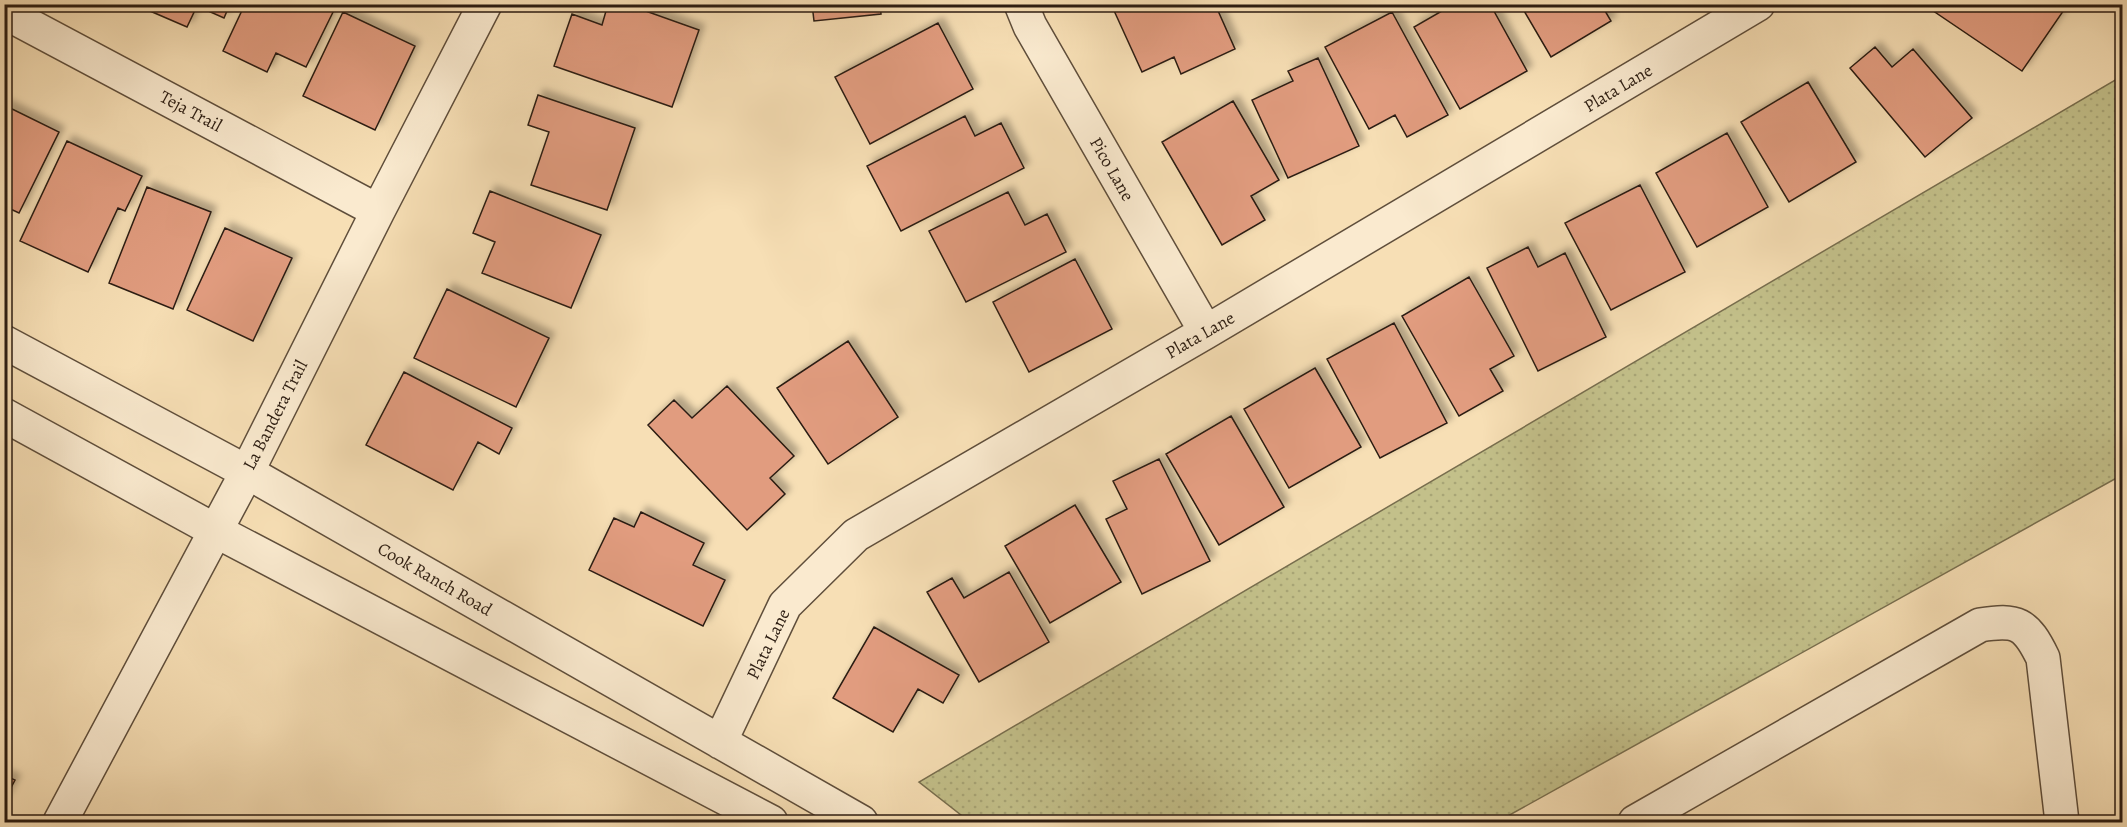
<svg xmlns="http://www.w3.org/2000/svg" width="2127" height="827" font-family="Alegreya,serif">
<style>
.grass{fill:url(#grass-dots);stroke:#786e4e;stroke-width:1.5}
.building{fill:#e19c7f;stroke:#2c1d12;stroke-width:1.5;filter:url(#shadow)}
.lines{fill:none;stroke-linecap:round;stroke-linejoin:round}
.minor-casing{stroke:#5f4e3b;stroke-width:36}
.minor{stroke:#faeacf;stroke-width:33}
.labels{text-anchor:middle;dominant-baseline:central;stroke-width:4.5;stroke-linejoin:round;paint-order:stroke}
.street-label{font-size:18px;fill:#2c1d12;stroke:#faeacf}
</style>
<defs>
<pattern id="grass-dots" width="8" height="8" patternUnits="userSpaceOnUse" patternTransform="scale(1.5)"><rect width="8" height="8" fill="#c3c08a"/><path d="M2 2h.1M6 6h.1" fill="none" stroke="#a8a576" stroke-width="1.8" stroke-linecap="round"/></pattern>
<filter id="shadow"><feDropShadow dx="5.5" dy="-5.5" stdDeviation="3" flood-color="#0004"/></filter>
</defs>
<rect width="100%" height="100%" fill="#f7dfb5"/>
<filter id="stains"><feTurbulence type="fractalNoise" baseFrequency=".00333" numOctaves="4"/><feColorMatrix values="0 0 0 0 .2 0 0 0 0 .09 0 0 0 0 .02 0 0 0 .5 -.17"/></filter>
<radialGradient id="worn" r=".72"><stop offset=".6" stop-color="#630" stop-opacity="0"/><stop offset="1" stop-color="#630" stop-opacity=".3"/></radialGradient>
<path class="grass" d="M2122,76V475L1497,822H970L919,782Z"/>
<path class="building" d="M153,4H230L224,18L197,6L187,27L150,11Z
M245,4H337L306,67L276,53L267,72L223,51Z
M608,4H626L699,30L672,107L554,66L572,14L602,25Z
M812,4H880L881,14L814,21Z
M1111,4H1215L1235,49L1181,74L1174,57L1142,72Z
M1454,4H1490L1527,71L1460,109L1414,27Z
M1520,4H1601L1611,21L1551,57Z
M1923,4H2062L2066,7L2022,71Z
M343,12L415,46L375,130L303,96Z
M1392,12L1448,115L1407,137L1395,115L1369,129L1325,47Z
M938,23L973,89L870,144L835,77Z
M1875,47L1892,67L1913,49L1972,118L1925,157L1850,68Z
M1318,58L1359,146L1288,178L1252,100L1293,81L1288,71Z
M1808,82L1856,162L1789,202L1741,122Z
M538,95L635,128L607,210L531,185L549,132L528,125Z
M1233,101L1279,180L1251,196L1265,220L1222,245L1162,142Z
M4,105L59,132L19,213L4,206Z
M965,116L975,136L1001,123L1024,168L901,231L867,166Z
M1727,133L1768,207L1697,247L1656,173Z
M67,141L142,176L125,211L118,208L88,272L20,241Z
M1640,185L1685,272L1611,310L1565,223Z
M147,187L211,212L173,309L109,283Z
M490,191L601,235L571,308L482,273L495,242L473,233Z
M1008,192L1025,225L1047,214L1066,252L966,302L929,231Z
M225,228L292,258L253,341L187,310Z
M1528,247L1538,267L1565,253L1606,337L1538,371L1487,268Z
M1075,259L1112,329L1029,372L993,302Z
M1469,277L1514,356L1490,369L1503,391L1459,416L1402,316Z
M447,289L549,338L516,407L414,358Z
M1394,323L1447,423L1380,458L1327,359Z
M848,341L898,417L828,464L777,388Z
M1315,368L1361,447L1289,488L1244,409Z
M404,372L512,428L499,454L478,442L453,490L366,445Z
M727,386L794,456L770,478L785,494L747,530L648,425L674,400L692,418Z
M1231,416L1284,507L1219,545L1166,454Z
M1159,459L1210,561L1142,594L1106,519L1127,509L1113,481Z
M1075,505L1121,582L1050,623L1005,546Z
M641,512L704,543L693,565L725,580L703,626L589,570L614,518L634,527Z
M1009,572L1049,642L979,682L927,592L952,578L964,598Z
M874,627L959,675L943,703L918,689L893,732L833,698Z
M4,775L15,780L4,801Z"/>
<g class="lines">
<defs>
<path id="minor" d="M1021,4L1030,26L1206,332
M4,12L378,211
M4,342L247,472L861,822
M4,415L216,531L771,822
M720,742L785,605L856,535L1206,332L1758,4
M60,822L247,472L378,211L485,4
M1635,822L1980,625C2017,619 2026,623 2043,658L2062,822"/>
</defs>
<use href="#minor" class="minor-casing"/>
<use href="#minor" class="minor"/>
</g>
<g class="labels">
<g class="street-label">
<text transform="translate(1618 88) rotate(-31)">Plata Lane</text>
<text transform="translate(191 111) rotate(28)">Teja Trail</text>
<text transform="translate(1112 169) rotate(60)">Pico Lane</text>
<text transform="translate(1200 335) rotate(-30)">Plata Lane</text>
<text transform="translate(275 415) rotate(-63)">La Bandera Trail</text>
<text transform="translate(435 579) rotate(30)">Cook Ranch Road</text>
<text transform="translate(768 644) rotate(-64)">Plata Lane</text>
</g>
</g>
<rect width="2127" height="827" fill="none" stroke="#f7dfb5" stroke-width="24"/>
<rect x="6" y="6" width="2115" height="815" fill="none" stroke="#2c1d12" stroke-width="3"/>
<rect x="12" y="12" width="2103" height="803" fill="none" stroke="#2c1d12" stroke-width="1.5"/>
<rect width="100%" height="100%" filter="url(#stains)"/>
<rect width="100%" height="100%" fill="url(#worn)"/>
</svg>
